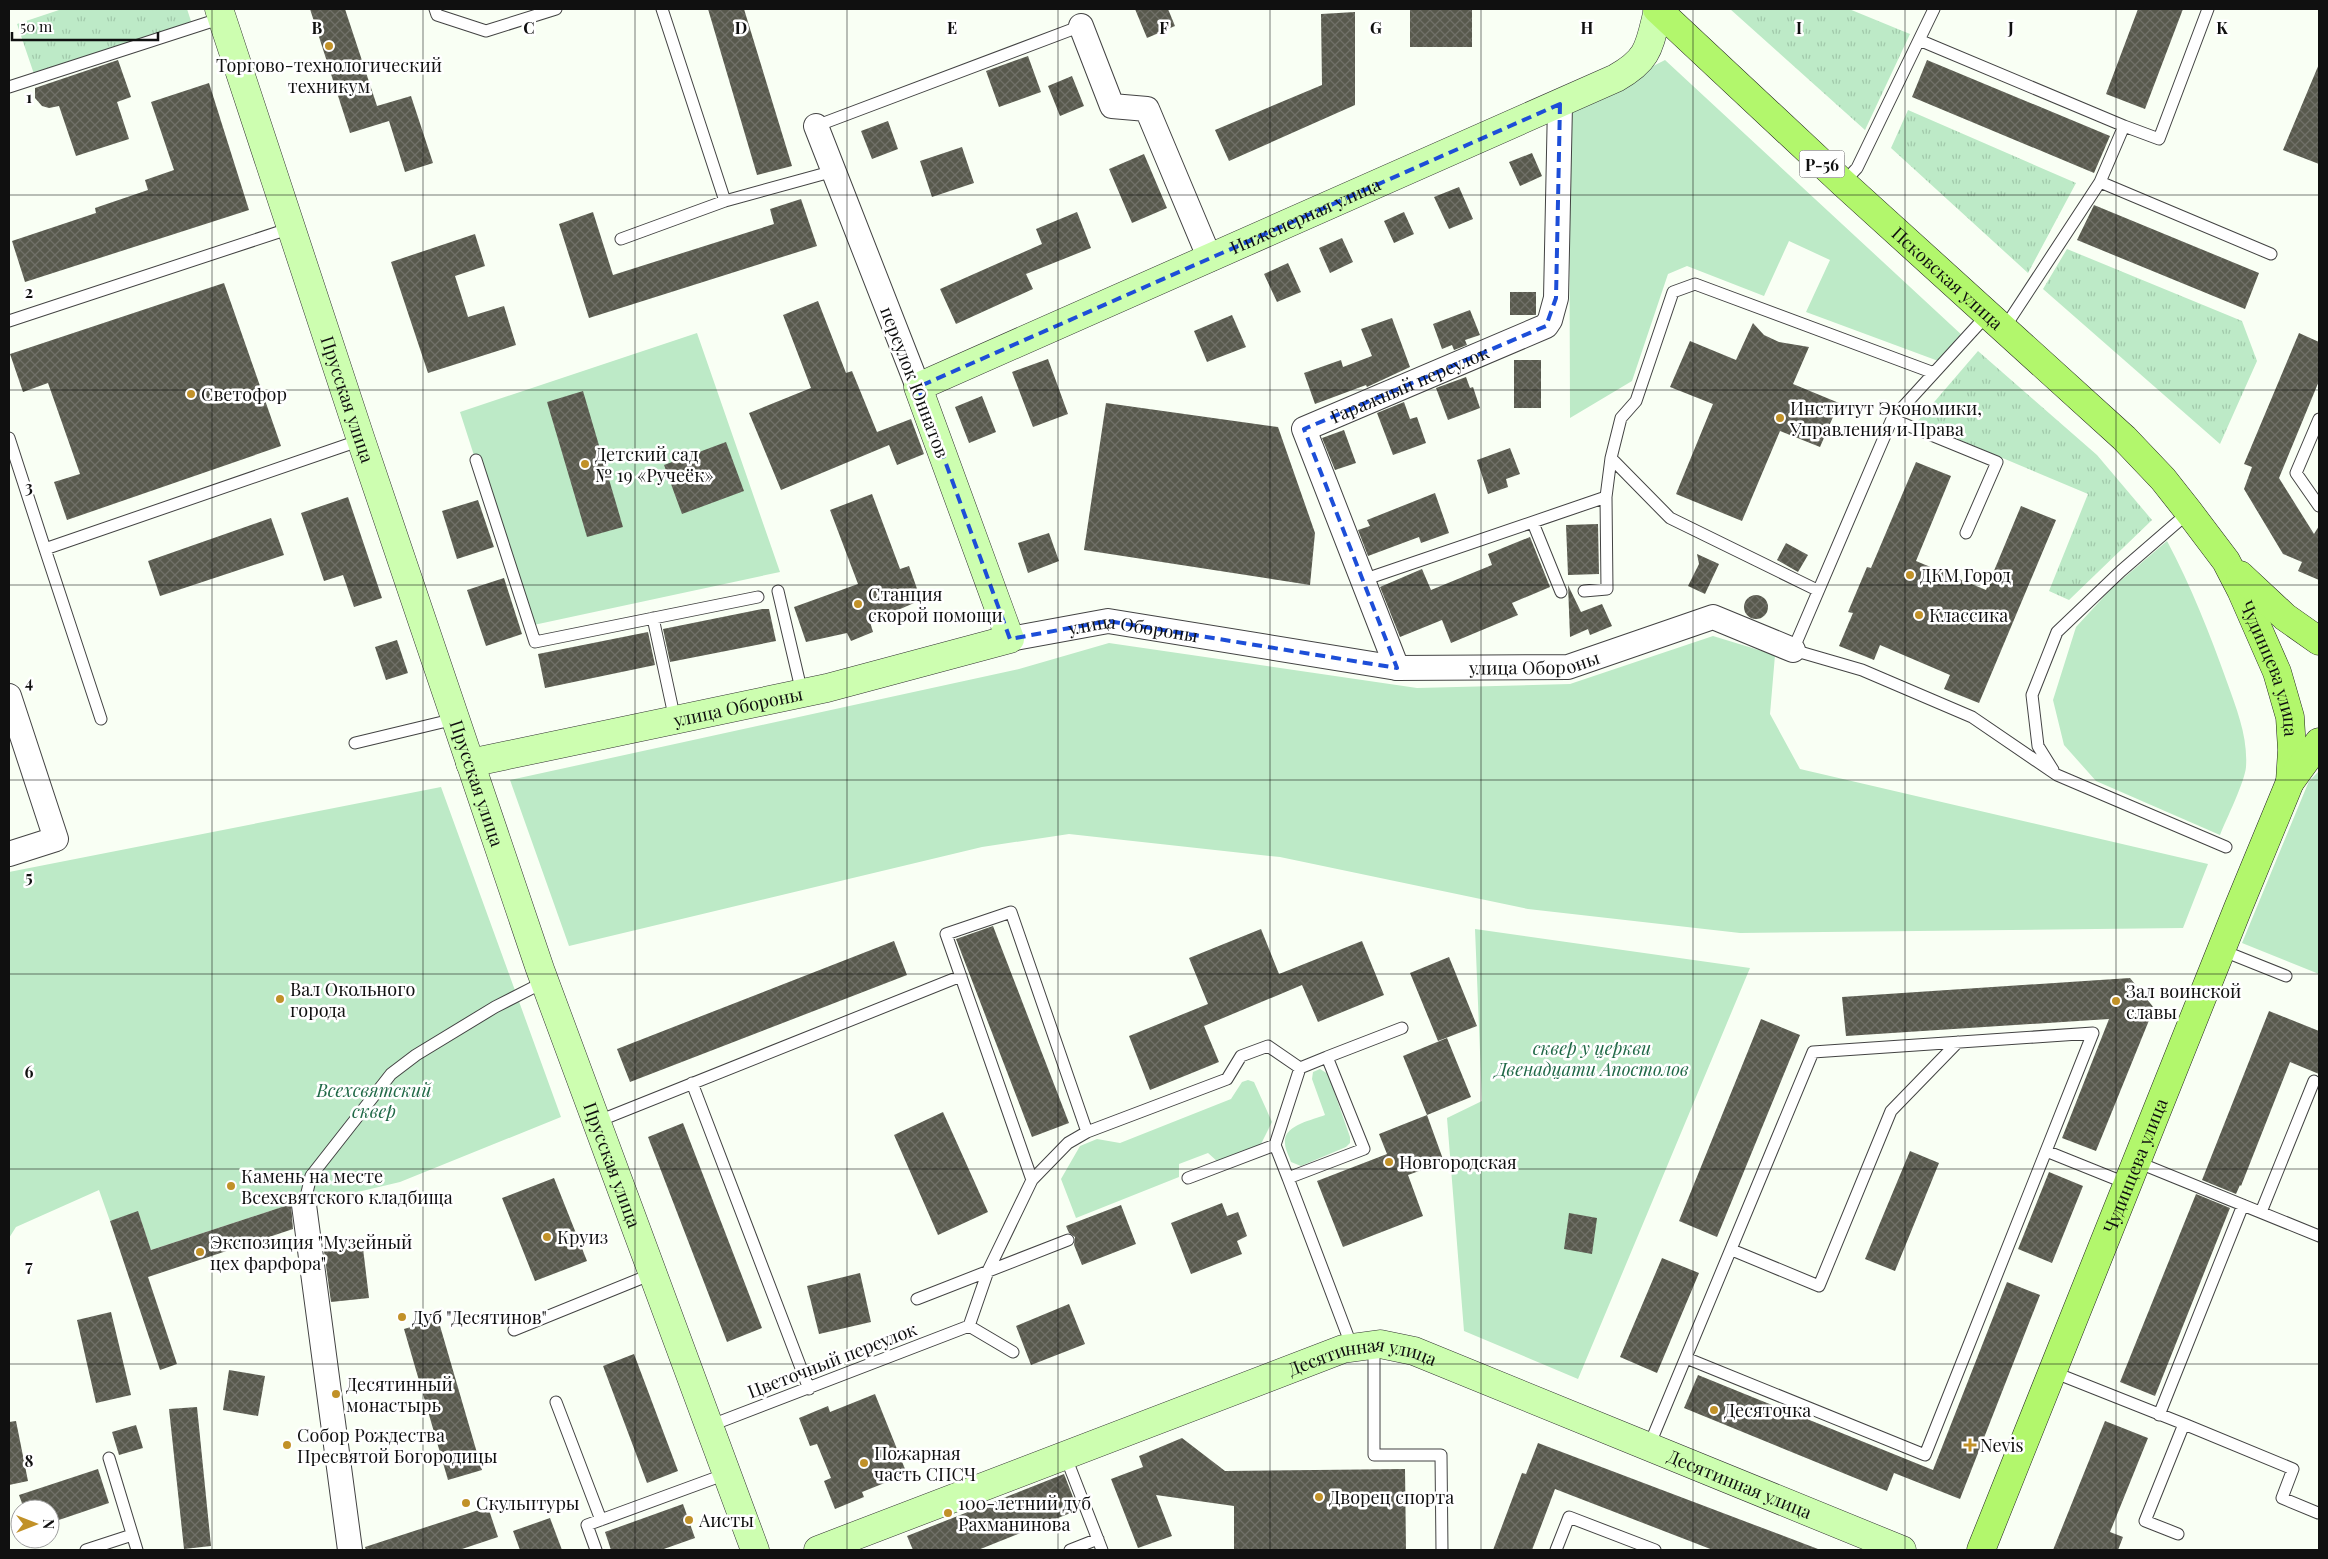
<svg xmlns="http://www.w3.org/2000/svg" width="2328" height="1559" font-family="'Playfair Display',serif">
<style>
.grass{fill:url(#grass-tufts)}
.park{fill:#bdeac7}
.building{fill:url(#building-cross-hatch)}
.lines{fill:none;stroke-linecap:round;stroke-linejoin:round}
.lane-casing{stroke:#434343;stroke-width:13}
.street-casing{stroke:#434343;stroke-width:26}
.secondary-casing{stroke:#323232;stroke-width:29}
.primary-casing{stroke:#212121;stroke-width:29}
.lane{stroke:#fff;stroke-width:11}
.street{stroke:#fff;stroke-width:24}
.secondary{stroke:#cdfeb0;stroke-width:28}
.primary{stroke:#b2f76c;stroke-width:28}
.marked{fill:none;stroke:#1d4ed8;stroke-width:4;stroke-dasharray:10 6;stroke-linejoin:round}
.grid{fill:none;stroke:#101010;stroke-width:1;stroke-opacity:0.55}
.poi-dot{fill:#c19128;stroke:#fff;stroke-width:2}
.labels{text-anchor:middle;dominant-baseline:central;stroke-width:5;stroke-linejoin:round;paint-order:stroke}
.shield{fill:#fff;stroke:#585858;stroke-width:1}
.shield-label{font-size:16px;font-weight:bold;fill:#101010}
.poi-label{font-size:18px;fill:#101010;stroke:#fff;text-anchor:start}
.street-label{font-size:18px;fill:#101010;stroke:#fff}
.park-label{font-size:18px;font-style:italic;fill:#206947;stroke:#fff}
.grid-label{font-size:16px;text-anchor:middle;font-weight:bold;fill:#101010;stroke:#fff;stroke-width:5;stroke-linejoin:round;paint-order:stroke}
</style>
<defs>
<pattern id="grass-tufts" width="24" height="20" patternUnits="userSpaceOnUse" patternTransform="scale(1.25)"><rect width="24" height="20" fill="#bdeac7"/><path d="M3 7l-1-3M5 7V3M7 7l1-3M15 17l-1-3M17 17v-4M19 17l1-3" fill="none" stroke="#a1c8aa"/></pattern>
<pattern id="building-cross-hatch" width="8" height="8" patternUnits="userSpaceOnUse" patternTransform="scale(1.25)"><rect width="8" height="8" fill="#58594d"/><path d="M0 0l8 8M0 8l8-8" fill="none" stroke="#707068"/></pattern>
</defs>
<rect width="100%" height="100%" fill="#f9fff4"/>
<path class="grass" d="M62,9H187L192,24L35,77L17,24Z
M1730,9H1849L1910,34L1865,130Z
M1908,110L2076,183L2028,273L1891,148Z
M2067,249L2242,321L2257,361L2220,444L2043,289Z
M1978,351L2097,455L2152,520L2069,600L2049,591L2088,494L1917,422Z"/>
<path class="park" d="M1665,60L1964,337L1941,362L1806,312L1830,260L1789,241L1764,296L1687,266L1668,274L1632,381L1570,418L1569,109Z
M697,333L780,572L529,626L460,412Z
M2167,541C2191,586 2210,634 2227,682C2237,710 2248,737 2246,767C2245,781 2226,820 2220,835L2096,781L2064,745L2053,700L2076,627L2112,588Z
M1713,636L1775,655L1770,714L1800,769L2208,864L2183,928L1740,933L1528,909L1280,857L1069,834L982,847L569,946L510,780L1019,669L1109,643L1417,688L1570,684Z
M2319,771V974L2242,943L2309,781Z
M441,787L561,1117L400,1182L311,1203H294L151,1250L138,1212L110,1221L99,1190L16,1227L9,1238V872Z
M1475,929L1750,968L1578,1379L1464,1331L1447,1118L1482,1101Z
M1320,1069L1328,1074L1350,1137V1143L1346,1147L1301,1166L1291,1162C1289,1156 1285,1149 1285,1143C1283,1125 1313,1120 1325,1115L1312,1079L1313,1072Z
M1248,1080L1254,1082L1272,1122L1260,1146L1218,1162L1208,1153L1179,1164V1177L1076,1218L1061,1179L1080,1146L1097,1139L1120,1143L1231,1099L1242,1082Z"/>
<path class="building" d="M310,9H345L377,106L411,96L433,163L405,172L389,121L350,133Z
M708,9H744L792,166L757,175Z
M1135,9H1168L1175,26L1147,38Z
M1410,9H1472V47H1410Z
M2138,9H2183L2145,109L2106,94Z
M1355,12V105L1229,161L1215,130L1322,85L1321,14Z
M1028,56L1041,92L999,107L986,71Z
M118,60L131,97L117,102L129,139L76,156L59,106L49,108L42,106L35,98V88Z
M1927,60L2110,136L2094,173L1912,97Z
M2319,64V164L2283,150Z
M1072,76L1084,106L1060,116L1048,86Z
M209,83L249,210L25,282L12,241L96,213L95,208L148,190L145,180L174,170L151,102Z
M888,121L898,149L872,159L861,131Z
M962,147L974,183L932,197L920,161Z
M1532,153L1542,176L1520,186L1509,162Z
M1144,154L1167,208L1132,223L1109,169Z
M1459,187L1473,219L1449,229L1434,197Z
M801,199L817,246L589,318L559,224L593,212L613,275L774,224L770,209Z
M2094,205L2259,273L2245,309L2077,240Z
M1077,212L1091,248L1026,274L1033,289L956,324L940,289L1042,244L1036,229Z
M1404,212L1414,234L1394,243L1384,221Z
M475,234L485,266L455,276L468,317L504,306L516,345L428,373L391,262Z
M1342,238L1353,262L1330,273L1319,248Z
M1288,263L1301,292L1277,302L1264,274Z
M224,283L281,446L67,520L54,482L80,474L48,383L23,392L10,354Z
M1510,292H1536V315H1510Z
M818,301L846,373L852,371L877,432L911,419L924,454L897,465L889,445L781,490L749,413L811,388L783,315Z
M1470,310L1480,335L1465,340L1467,345L1454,350L1452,345L1442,349L1433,324Z
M1232,315L1246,347L1207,362L1194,331Z
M1392,318L1410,367L1367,387L1366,385L1315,404L1304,373L1341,360L1343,367L1372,356L1361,329Z
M1753,323L1764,335L1779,342L1809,347L1793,384L1839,403L1820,447L1780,431L1742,521L1676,494L1713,404L1670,387L1690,341L1736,360Z
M2299,333L2319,342V381L2279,478L2314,534L2319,526V580L2298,571L2302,562L2283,554L2244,489L2252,467L2244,464Z
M1048,359L1068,414L1033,427L1012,372Z
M1514,360H1541V408H1514Z
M1466,377L1470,388L1473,387L1480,408L1448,420L1436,388Z
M583,391L623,527L587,537L547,402Z
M982,396L996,432L969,443L955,407Z
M1404,402L1410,419L1417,417L1426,443L1393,455L1377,413Z
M1106,403L1278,427L1315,533L1310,585L1084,550Z
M1344,430L1356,463L1335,470L1322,438Z
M726,442L744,491L682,514L664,465Z
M1510,448L1520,474L1506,479L1508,487L1488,494L1477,460Z
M1916,462L1951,476L1916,561L1986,590L2021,506L2056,520L1979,703L1944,689L1950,675L1880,645L1874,660L1839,646L1853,613L1848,612L1867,567L1871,568Z
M1435,493L1449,533L1421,543L1419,537L1368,556L1358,530L1370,526L1367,520Z
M872,494L900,569L909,566L921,600L870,622L873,632L851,641L847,633L806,642L794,607L858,584L830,510Z
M348,497L382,598L354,607L343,575L324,581L301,513Z
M478,500L494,547L457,559L442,511Z
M271,518L284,555L160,596L148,561Z
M1598,524L1599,574L1568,575L1566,525Z
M1049,533L1059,561L1028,573L1018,543Z
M1530,537L1550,587L1512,603L1518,615L1451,643L1442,620L1400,637L1380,587L1422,569L1431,590L1492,565L1488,554Z
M1786,543L1808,555L1798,572L1777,560Z
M1697,554L1719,564L1705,594L1688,586L1699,564Z
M504,578L522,634L486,646L467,590Z
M1568,585L1581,612L1602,604L1612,626L1590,635L1588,629L1570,637Z
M1744 607a12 12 0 1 1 24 0a12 12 0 1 1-24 0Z
M762,609H769L776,641L670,662L663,629Z
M648,632L655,665L545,688L538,654Z
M397,640L408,673L386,680L375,647Z
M993,926L1069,1123L1032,1137L956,939Z
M1261,929L1279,974L1362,941L1384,995L1318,1022L1302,985L1204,1026L1219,1062L1150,1090L1129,1036L1208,1004L1189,958Z
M894,941L907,975L630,1082L617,1049Z
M1449,957L1477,1026L1438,1041L1410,973Z
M2130,978L2154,1008L2096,1151L2062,1138L2109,1019L1846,1036L1842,997Z
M2269,1011L2319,1031V1074L2290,1062L2241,1186L2240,1185L2236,1194L2202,1180Z
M1761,1019L1800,1035L1717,1237L1679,1221Z
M1447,1038L1471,1097L1427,1115L1403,1056Z
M943,1112L988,1212L938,1235L894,1135Z
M1427,1115L1444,1162L1408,1175L1423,1216L1343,1247L1317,1181L1387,1154L1379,1134Z
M683,1123L762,1328L727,1342L648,1137Z
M1910,1151L1939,1163L1895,1271L1865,1259Z
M2049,1172L2083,1186L2052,1263L2018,1249Z
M554,1178L587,1261L535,1281L502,1198Z
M2196,1194L2230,1208L2155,1396L2120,1382Z
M1222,1203L1227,1216L1238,1212L1247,1236L1237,1241L1242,1254L1191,1274L1171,1223Z
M291,1204L293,1229L148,1277L177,1364L160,1370L110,1221L138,1211L151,1250Z
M1121,1205L1136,1244L1082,1265L1074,1245L1075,1237L1069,1233L1066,1226Z
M1569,1213L1597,1218L1592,1254L1564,1249Z
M362,1240L369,1298L331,1302L323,1244Z
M1662,1258L1699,1273L1657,1373L1620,1357Z
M860,1273L871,1322L819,1334L807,1286Z
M2007,1282L2040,1295L1960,1499L1894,1473L1887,1491L1684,1408L1698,1375L1933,1470Z
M1069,1304L1085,1344L1031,1365L1016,1326Z
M111,1312L131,1395L96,1403L77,1320Z
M438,1319L482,1470L448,1480L404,1329Z
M634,1354L678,1471L647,1483L603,1366Z
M229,1370L265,1376L258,1416L223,1410Z
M875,1394L907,1474L862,1492L864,1497L835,1509L824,1481L831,1478L817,1444L810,1446L799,1418L828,1406L830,1412Z
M197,1407L211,1546L184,1549L169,1409Z
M16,1421L28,1481L9,1485V1422Z
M2105,1421L2148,1438L2110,1532L2123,1537L2118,1550H2053Z
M136,1425L143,1448L119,1455L112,1432Z
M1182,1438L1225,1471L1405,1469L1406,1550H1234V1506L1156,1495L1172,1536L1138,1548L1111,1479L1143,1467L1139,1456Z
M1538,1443L1818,1549L1817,1550H1713L1555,1489L1532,1550H1493L1522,1473L1526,1474Z
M98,1469L109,1503L50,1523V1509H24L19,1495Z
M1064,1474L1078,1510L978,1550H913L907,1536Z
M683,1504L695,1538L661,1550H611L605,1532Z
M488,1507L498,1537L459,1550H366L365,1547Z
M550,1518L562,1550H520L513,1531Z"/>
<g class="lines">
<defs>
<path id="lane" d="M435,9L437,15L486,31L556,9
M662,9L725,201
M1919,40L2124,126L2159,139L2208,9
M9,87L222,18
M816,126L1081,26
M2100,182L2271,254
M1843,183L1857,168L1934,9
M621,239L725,201L834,171
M1987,315L1892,419L1793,650L1862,670L1972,717L2057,775L2226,847
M9,321L291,228
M2003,330L2100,182L2124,126
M1892,419L1997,462L1966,533
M2319,419L2296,473L2319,506
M9,438L45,549
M1611,458L1670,518L1817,590
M476,460L535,642L758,597
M1533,523L1561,592
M1363,580L1606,497L1611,458L1621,418L1636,401L1673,292L1695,284L1934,373
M778,591L802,693
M1584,591L1607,589L1606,497
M653,618L675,720
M101,719L45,549L361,440
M355,743L455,719
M2053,770L2038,746L2032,695L2057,632L2121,571L2189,512
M2221,950L2286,976
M1327,1057L1402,1028
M692,1083L809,1389
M596,1122L961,976
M2046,1151L2128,1184
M2137,1162L2319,1236
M1188,1178L1275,1145
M1288,1178L1275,1145L1300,1068
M1032,1180L946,934L1011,912L1087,1132
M304,1205L311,1176L391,1074L416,1055L495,1007L544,982
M2261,1212L2314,1081
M1732,1250L1819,1286L1891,1111L1958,1042
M917,1299L1068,1240
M969,1326L988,1271L1032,1180L1068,1143L1087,1132L1227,1079L1241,1056L1268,1046L1300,1068L1327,1057L1364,1149L1288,1178L1352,1347
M969,1326L1013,1352
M514,1330L652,1274
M1374,1345V1455H1441L1442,1550
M2053,1372L2184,1424L2145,1521L2178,1534
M556,1402L601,1520
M2159,1415L2243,1205
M2184,1424L2293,1469L2282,1498L2318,1513
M709,1426L969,1326
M1649,1446L1813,1052L2093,1033L1925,1455L1686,1358
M1065,1455L1102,1550
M109,1458L137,1550
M86,1550L132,1535
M596,1550L587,1525L726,1474
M1070,1550L1098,1539
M1556,1550L1569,1517L1655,1550"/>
<g id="street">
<path d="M1081,26L1112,106L1147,109L1210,259"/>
<path d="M816,126L918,387"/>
<path id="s1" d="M1010,639L1108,621L1397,668L1568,667L1713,617L1793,650"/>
<path id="s2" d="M1397,668L1304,429L1546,326L1550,320L1556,298L1560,104"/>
<path d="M9,696L56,839L9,854"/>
<path d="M304,1205L350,1550"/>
</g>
<g id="secondary">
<path id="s3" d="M219,9L361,440L540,969L755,1550"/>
<path id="s4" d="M470,763L827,688L1010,639L918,387L1616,78C1650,59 1649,46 1658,10"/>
<path id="s5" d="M818,1550L1343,1349L1380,1344L1414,1351L1902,1550"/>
</g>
<g id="primary">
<path id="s6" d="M1657,9L1843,183L2124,438L2163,479L2189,512L2226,561L2241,590L2277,672L2290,717L2292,750L2290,782"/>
<path d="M2240,575L2285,617L2319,641"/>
<path id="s7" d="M1981,1550L2238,908L2290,782L2319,742"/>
</g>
</defs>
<use href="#lane" class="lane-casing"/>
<use href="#street" class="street-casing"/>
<use href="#secondary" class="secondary-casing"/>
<use href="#primary" class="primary-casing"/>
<use href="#lane" class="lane"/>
<use href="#street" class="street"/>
<use href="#secondary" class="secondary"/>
<use href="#primary" class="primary"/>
</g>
<path class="marked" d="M1560,104L1556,298L1546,326L1304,429L1397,668L1108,621L1010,639L918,387Z"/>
<path class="grid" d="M212,9V1550M423,9V1550M635,9V1550M847,9V1550M1058,9V1550M1270,9V1550M1481,9V1550M1693,9V1550M1905,9V1550M2116,9V1550M9,195H2319M9,390H2319M9,585H2319M9,780H2319M9,974H2319M9,1169H2319M9,1364H2319"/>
<g class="poi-dot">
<circle cx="329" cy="46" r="5"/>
<circle cx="191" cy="394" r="5"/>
<circle cx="1780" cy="418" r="5"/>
<circle cx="585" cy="464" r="5"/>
<circle cx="1910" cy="575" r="5"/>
<circle cx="858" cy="604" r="5"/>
<circle cx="1919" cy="615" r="5"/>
<circle cx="280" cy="999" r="5"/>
<circle cx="2116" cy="1001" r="5"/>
<circle cx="1389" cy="1162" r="5"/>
<circle cx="231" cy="1186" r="5"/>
<circle cx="547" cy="1237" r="5"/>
<circle cx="200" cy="1252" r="5"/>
<circle cx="402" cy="1317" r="5"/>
<circle cx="336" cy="1394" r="5"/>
<circle cx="1714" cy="1410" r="5"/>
<circle cx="287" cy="1445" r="5"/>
<path d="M1967.5 1437.5h5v5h5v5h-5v5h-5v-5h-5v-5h5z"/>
<circle cx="864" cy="1463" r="5"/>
<circle cx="1319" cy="1497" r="5"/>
<circle cx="466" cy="1503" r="5"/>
<circle cx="948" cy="1513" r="5"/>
<circle cx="689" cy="1520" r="5"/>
</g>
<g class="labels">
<rect class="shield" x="1799.5" y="150.5" width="45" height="27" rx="4"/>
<g class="shield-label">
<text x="1822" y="164">Р-56</text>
</g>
<g class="poi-label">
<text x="329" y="65" text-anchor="middle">Торгово-технологический<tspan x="329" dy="21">техникум</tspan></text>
<text x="201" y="394">Светофор</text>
<text x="1790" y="408">Институт Экономики,<tspan x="1790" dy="21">Управления и Права</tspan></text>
<text x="595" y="454">Детский сад<tspan x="595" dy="21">№ 19 «Ручеёк»</tspan></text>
<text x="1920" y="575">ДКМ Город</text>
<text x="868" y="594">Станция<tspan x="868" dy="21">скорой помощи</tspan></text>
<text x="1929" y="615">Классика</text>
<text x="290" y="989">Вал Окольного<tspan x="290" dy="21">города</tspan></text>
<text x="2126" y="991">Зал воинской<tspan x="2126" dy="21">славы</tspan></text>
<text x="1399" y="1162">Новгородская</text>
<text x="241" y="1176">Камень на месте<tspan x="241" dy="21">Всехсвятского кладбища</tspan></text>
<text x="557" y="1237">Круиз</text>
<text x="210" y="1242">Экспозиция "Музейный<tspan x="210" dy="21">цех фарфора"</tspan></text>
<text x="412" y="1317">Дуб "Десятинов"</text>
<text x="346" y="1384">Десятинный<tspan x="346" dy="21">монастырь</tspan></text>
<text x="1724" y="1410">Десяточка</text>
<text x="297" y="1435">Собор Рождества<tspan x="297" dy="21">Пресвятой Богородицы</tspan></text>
<text x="1980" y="1445">Nevis</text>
<text x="874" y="1453">Пожарная<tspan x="874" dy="21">часть СПСЧ</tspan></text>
<text x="1329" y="1497">Дворец спорта</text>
<text x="476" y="1503">Скульптуры</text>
<text x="958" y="1503">100-летний дуб<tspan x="958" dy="21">Рахманинова</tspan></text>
<text x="699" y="1520">Аисты</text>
</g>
<g class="street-label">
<text stroke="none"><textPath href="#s4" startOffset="1246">Инженерная улица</textPath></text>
<text stroke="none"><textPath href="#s6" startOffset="396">Псковская улица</textPath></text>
<text transform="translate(915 382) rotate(69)">переулок Юннатов</text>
<text stroke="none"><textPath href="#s2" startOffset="371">Гаражный переулок</textPath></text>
<text stroke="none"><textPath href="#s3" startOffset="411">Прусская улица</textPath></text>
<text stroke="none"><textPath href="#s1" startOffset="125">улица Обороны</textPath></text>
<text stroke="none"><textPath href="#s1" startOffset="530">улица Обороны</textPath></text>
<text stroke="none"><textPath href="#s6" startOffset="911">Чудинцева улица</textPath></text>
<text stroke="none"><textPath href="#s4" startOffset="274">улица Обороны</textPath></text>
<text stroke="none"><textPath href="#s3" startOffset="816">Прусская улица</textPath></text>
<text stroke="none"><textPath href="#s3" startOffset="1221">Прусская улица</textPath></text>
<text stroke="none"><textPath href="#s7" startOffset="414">Чудинцева улица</textPath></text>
<text transform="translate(832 1360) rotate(-21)">Цветочный переулок</text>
<text stroke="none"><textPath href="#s5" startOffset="581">Десятинная улица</textPath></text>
<text stroke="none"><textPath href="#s5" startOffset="986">Десятинная улица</textPath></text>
</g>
<g class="park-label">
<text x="1592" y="1048">сквер у церкви<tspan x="1592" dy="21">Двенадцати Апостолов</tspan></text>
<text x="374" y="1090">Всехсвятский<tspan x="374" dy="21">сквер</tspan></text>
</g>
</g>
<g class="grid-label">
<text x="317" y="34">B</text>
<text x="529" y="34">C</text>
<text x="741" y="34">D</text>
<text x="952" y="34">E</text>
<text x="1164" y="34">F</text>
<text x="1376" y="34">G</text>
<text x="1587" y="34">H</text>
<text x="1799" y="34">I</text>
<text x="2011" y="34">J</text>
<text x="2222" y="34">K</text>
<text x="29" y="103">1</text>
<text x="29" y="298">2</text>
<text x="29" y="493">3</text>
<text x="29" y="688">4</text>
<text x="29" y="883">5</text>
<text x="29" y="1078">6</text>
<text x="29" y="1272">7</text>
<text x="29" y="1467">8</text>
</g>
<rect width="2328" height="1559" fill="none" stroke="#101010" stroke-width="20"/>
<g transform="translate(35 1524) rotate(90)"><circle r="24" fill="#ffffff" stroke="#9f9f9f"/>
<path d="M0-4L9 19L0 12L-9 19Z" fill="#c19128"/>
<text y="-8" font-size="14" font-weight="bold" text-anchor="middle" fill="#101010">N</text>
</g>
<path d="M12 32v8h146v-8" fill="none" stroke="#101010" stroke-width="2.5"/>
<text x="20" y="32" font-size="15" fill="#101010" stroke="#ffffff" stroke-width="4" paint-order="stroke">50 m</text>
</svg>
